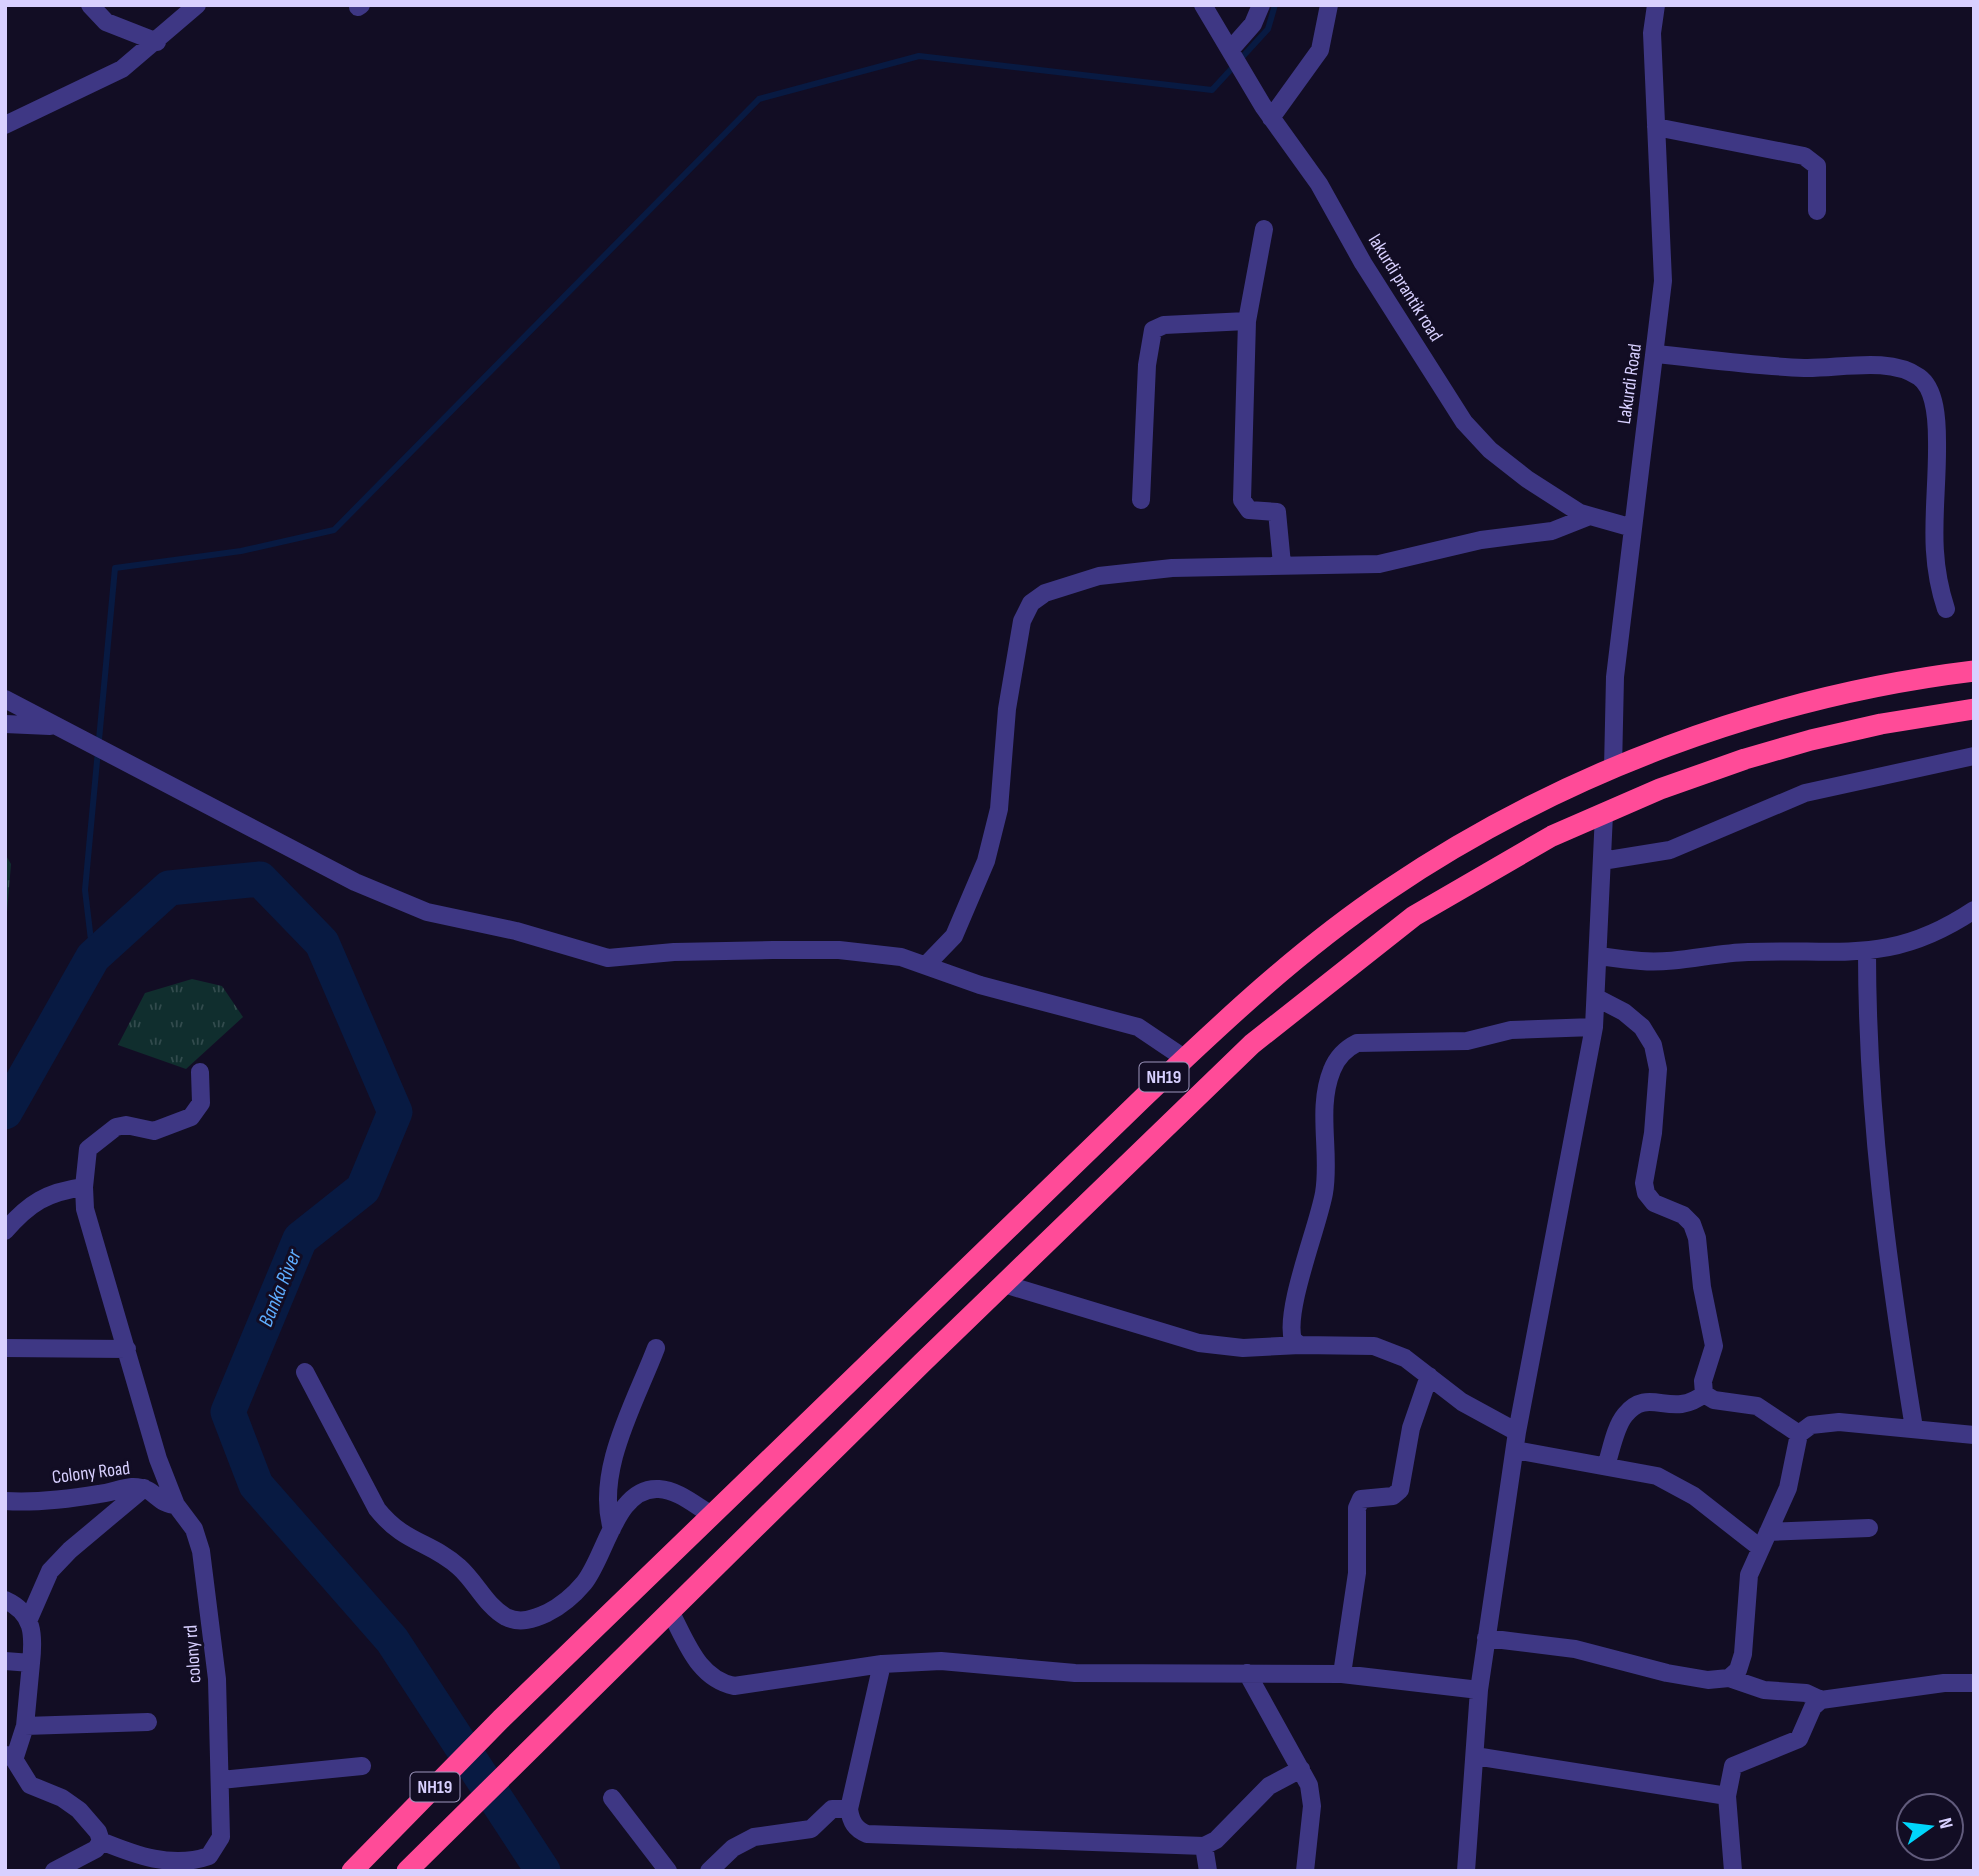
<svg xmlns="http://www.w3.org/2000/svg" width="1979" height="1876" font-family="'Sofia Sans Condensed',sans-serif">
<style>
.grass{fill:url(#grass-tufts)}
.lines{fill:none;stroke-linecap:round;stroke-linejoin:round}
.stream{stroke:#081a42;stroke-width:6}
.river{stroke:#081a42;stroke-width:35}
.minor{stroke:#3e3784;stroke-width:18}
.highway{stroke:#ff4b98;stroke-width:21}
.labels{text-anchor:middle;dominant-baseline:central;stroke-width:6;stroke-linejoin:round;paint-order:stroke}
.shield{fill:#120d24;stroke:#9d96bd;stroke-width:2}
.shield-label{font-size:18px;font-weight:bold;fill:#d8d0ff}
.street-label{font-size:19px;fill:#d8d0ff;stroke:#120d24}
.water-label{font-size:21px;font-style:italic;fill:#5eadff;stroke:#120d24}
</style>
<defs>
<pattern id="grass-tufts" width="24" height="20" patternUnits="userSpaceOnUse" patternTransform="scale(1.75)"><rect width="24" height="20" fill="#102e2e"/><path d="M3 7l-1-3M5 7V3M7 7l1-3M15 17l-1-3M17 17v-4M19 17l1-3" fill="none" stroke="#324b4d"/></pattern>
</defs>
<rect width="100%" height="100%" fill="#120d24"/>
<path class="grass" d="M5,854L11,864L5,936Z
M192,979L222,986L243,1017L186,1069L118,1045L145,993Z"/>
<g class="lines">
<path class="stream" d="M93,957L85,890L115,568L241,551L334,530L759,99L919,56L1212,90L1268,29L1275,5"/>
<path class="river" d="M5,1112L93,957L169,888L260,879L322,943L395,1112L363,1189L300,1239L228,1412L256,1485L392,1640L543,1871"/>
<path class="minor" d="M90,5L106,22L157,42
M1203,5L1263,106L1319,184L1363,263L1464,422L1490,450L1527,479L1580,513L1633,528
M358,7L361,5
M1231,49L1253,24L1261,5
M1271,118L1320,50L1329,5
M5,125L122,69L197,5
M1656,127L1804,156L1817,166V211
M1264,229L1247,321L1242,500L1249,510L1277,512L1282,564
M1656,354C1705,359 1755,366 1804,368C1839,369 1889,356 1919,377C1936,389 1937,422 1937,441C1938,502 1926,549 1946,609
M1141,500L1147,365L1153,330L1164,325L1247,321
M5,699L355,882L427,912L516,931L608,958L674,952L773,950H839L901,957L980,985L1138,1027L1184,1058
M5,724L50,726
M1613,769L1615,677L1663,281L1652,33L1656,5
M1602,861L1670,850L1805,793L1974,756
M1867,952C1867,1115 1888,1268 1914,1428
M1599,956C1613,958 1627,960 1641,961C1676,964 1713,953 1748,952C1841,948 1890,966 1974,910
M927,964L954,936L986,861L999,809L1007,709L1022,621L1031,603L1045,593L1099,576L1172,568L1379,564L1481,540L1552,531L1590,516
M1597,998L1624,1012L1642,1027L1653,1045L1658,1069L1653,1133L1644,1183L1646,1193L1654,1203L1683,1215L1692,1224L1697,1238L1702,1287L1714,1346L1703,1381L1704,1394L1714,1400L1757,1406L1799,1434
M5,1231C29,1203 47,1192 84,1187
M1004,1284L1199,1343L1243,1348L1300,1345
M5,1348L127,1349
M305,1372L377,1509C405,1544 430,1541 459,1567C476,1582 486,1606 506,1617C520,1624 534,1619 547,1613C561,1606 574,1595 584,1583C606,1556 616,1486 659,1489C678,1490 696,1506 712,1515
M1517,1432L1462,1402L1405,1358L1374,1346L1300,1345L1293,1340C1284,1310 1318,1227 1324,1193C1331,1153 1316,1109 1332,1070C1337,1057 1345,1049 1357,1043L1467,1041L1511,1030L1594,1027
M1515,1450L1657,1476L1694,1496L1759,1547
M1606,1466C1611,1451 1615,1427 1625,1415C1649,1385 1671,1420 1704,1394
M5,1501C36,1503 69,1499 99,1494C110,1493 121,1488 132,1487C155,1486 157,1505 176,1505
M612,1529C595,1471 635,1403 656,1348
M1768,1532L1869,1528
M5,1600C34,1613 34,1635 31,1663L5,1661
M671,1613C687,1643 698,1678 734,1686L882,1664L941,1661L1075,1673L1342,1674L1479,1690
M29,1619L50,1571L70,1550L144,1488
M1486,1638L1575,1649L1667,1673L1708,1680L1729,1678L1738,1670L1743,1654L1749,1575L1788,1488L1799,1434L1811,1425L1839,1422L1974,1435
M882,1664L849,1809C851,1822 855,1829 867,1834L1204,1846L1216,1840L1269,1786L1301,1769
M1247,1673L1309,1785L1312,1806L1305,1871
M1342,1674L1357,1573V1508L1361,1499L1393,1496L1400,1490L1411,1428L1429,1376
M1729,1678L1764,1690L1806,1693L1821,1700
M25,1726L148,1722
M5,1755L12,1756L30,1785L62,1798L79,1810L98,1832L101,1841L96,1849L54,1871
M1475,1756L1727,1796
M14,1760L25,1726L31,1663
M221,1780L362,1766
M612,1798L668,1871
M101,1841C135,1855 172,1869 209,1856L221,1837L217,1679L201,1551L194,1529L176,1505L158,1459L85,1209L84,1187L88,1149L116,1127L126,1125L154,1131L191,1117L201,1103L200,1072
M1204,1846L1208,1871
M709,1871L733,1848L754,1837L811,1829L832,1809H849
M1466,1871L1479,1690L1503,1528L1517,1432L1594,1027L1604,814
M1733,1871L1727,1796L1733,1766L1799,1739L1813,1707L1821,1700L1944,1683H1974"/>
<path class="highway" d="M352,1871L501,1719L1146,1095C1223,1022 1300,949 1388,890C1561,773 1767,696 1974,671
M407,1871L922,1363L1252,1044L1414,916L1552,836L1660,789L1745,759L1811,740L1881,724L1974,709"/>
</g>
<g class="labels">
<g class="shield">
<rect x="1139.5" y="1062.5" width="49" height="29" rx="5"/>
<rect x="410.5" y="1772.5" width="49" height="29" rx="5"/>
</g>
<g class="shield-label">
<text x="1164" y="1077">NH19</text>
<text x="435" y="1787">NH19</text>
</g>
<g class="street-label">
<text transform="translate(1405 288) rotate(58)">lakurdi prantik road</text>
<text transform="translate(1630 384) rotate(-82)">Lakurdi Road</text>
<text transform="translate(91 1473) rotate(-7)">Colony Road</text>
<text transform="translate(193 1654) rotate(-94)">colony rd</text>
</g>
<g class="water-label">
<text transform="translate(280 1288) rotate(-68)">Banka River</text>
</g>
</g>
<rect width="1979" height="1876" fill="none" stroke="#d8d0ff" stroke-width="14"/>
<g transform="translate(1930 1827) rotate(76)"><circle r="33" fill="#120d24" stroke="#615b7c" stroke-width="2"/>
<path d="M0-5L12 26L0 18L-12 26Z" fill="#00d6fb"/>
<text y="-10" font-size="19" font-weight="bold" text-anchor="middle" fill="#d8d0ff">N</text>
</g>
</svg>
